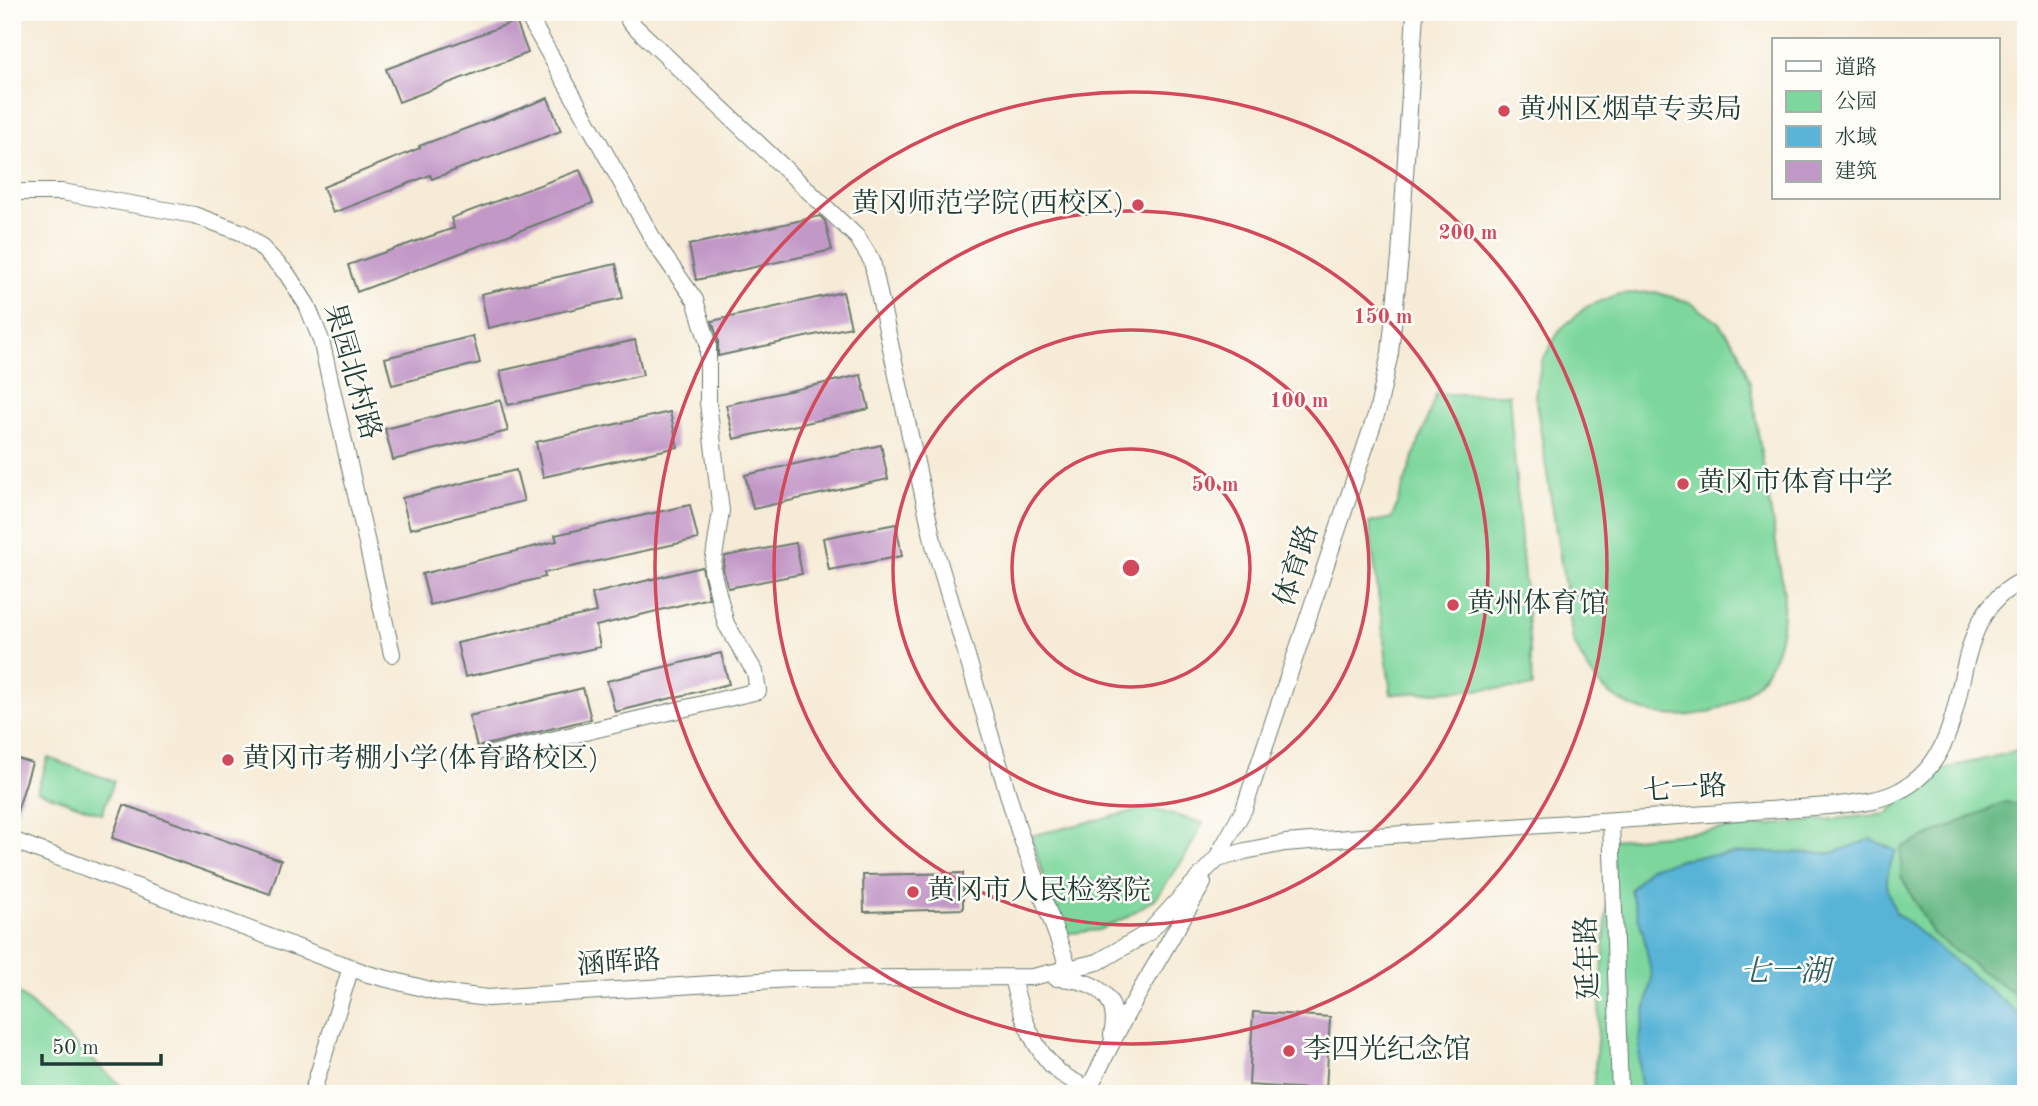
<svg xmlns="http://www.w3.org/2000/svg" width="2038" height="1106" font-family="'Old Standard TT','Noto Serif SC',serif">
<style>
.green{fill:#7dd79c;stroke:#4e8a68;stroke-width:2}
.forest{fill:#66b884;stroke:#427a5c;stroke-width:2}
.water{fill:#59b4d7;stroke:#3c7886;stroke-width:2}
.building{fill:#c298c7}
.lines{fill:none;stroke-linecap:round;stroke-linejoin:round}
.minor-casing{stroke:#6a7a6d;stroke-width:18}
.minor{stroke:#fff;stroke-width:16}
.ring{fill:none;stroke:#d1495b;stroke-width:3.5}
.poi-dot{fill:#d1495b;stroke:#fdfcf7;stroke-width:2.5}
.labels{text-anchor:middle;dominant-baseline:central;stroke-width:5;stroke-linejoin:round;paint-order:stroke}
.poi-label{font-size:28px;fill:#1f3d34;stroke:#fdfcf7;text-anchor:start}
.street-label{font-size:28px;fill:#1f3d34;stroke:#fdfcf7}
.water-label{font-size:30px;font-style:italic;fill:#306165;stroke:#fdfcf7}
.centre{fill:#d1495b;stroke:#fdfcf7;stroke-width:3.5}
.ring-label{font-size:21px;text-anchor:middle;font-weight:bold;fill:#d1495b;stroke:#fdfcf7;stroke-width:5;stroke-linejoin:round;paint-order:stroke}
</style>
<rect width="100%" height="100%" fill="#fdfcf7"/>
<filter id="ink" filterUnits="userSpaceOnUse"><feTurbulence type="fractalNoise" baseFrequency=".0143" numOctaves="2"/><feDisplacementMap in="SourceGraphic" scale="14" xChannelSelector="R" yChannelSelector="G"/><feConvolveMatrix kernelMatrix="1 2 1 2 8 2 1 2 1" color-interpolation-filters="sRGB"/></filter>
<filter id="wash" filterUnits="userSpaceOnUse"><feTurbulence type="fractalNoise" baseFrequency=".00686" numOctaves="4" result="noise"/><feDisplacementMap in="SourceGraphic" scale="28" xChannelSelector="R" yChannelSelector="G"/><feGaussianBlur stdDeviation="1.57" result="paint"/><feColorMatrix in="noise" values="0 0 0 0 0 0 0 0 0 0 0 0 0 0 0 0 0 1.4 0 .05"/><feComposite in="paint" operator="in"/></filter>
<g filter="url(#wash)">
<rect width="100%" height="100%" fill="#f6ebd6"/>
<path class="green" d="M1655,292L1689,302L1718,322L1739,350L1750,383L1784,593C1783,616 1783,635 1774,657C1747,720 1660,733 1609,693C1591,679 1582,660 1573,640L1535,395L1542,361L1560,330L1586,307L1619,294Z
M1436,394H1509L1533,687L1391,694L1369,523L1392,518Z
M2026,749V1094H1593L1612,840L1887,814L1927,773Z
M48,758L114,781L102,814L37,791Z
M1148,808L1203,823L1185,857L1157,897L1127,917L1099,930L1063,934L1030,836Z
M12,987L130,1094H12Z"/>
<path class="forest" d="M2005,802L2026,807V1001L1983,972L1933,934L1901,876V848Z"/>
<path class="water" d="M1871,839L1896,851C1883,877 1885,887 1896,913L2026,1020V1094H1642L1639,1070L1640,1038L1652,977L1643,933L1630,890L1649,868L1691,857L1753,852L1832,853Z"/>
<g id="blocks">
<path class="building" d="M516,21L528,53L399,102L386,69Z
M548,98L561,131L432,179L430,175L333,213L323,187L420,148L419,146Z
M580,170L593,203L357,292L348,265L454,228L451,218Z
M820,216L825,221L832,250L696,280L689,245Z
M616,264L623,298L488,328L481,294Z
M843,292L851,327L718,356V340L712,321Z
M473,336L480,363L392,385L385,358Z
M635,340L643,375L508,405L500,371Z
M861,375L869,409L734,439L726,405Z
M500,400L508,431L393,460L385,429Z
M670,412L678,447L543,477L536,442Z
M881,445L888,479L753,509L745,475Z
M516,470L524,501L410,529L402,498Z
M690,505L698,539L544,573L545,577L430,605L422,574L557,541L555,535Z
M896,524L902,556L829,570L823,538Z
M796,543L802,574L728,588L723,569L725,556Z
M702,567L709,598L596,626L600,647L465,677L457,643L596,612L592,594Z
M721,653L729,684L615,712L607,681Z
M583,688L591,719L477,747L469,716Z
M12,757L32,763L15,818H12Z
M124,805L281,860L270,894L112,838Z
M963,873V909L864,912L863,875Z
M1253,1012L1330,1017L1326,1090L1249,1085Z"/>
</g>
</g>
<g filter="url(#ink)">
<use href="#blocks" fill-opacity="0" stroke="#6a7a6d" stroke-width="2"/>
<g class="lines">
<defs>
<path id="minor" d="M629,21L857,237L872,261L934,545L1019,831L1069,969
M12,192H62L194,215L243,233L259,245L287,274L307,305L321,340L392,654
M492,754L758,691L755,672L726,624L712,570L721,511L708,403V343L695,300L657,246L526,12
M1611,821L1620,1094
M12,840L368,974L438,992L488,998L791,979L1032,977L1098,962L1149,932L1215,860L1245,851L1285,843L1374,836L1829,806C1852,803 1880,802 1901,790C1986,745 1935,618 2026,579
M1214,863L1244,809L1378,409L1390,353L1400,257L1415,12
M1012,978C1020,1011 1032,1049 1059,1072C1068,1079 1079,1084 1089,1089
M1056,978C1091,979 1122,993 1112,1035
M312,1094L351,967
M1086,1094L1125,1017L1203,883"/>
</defs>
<use href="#minor" class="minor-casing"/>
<use href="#minor" class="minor"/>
</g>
</g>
<g class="ring">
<circle cx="1131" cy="568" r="119"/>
<circle cx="1131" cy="568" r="238"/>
<circle cx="1131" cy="568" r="357"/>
<circle cx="1131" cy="568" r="476"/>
</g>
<g class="poi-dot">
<circle cx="1504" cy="111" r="7"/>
<circle cx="1138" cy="205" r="7"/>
<circle cx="1683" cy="484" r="7"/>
<circle cx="1453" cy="605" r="7"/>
<circle cx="228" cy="760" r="7"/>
<circle cx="913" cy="892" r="7"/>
<circle cx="1289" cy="1051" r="7"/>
</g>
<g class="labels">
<g class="poi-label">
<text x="1518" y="111">黄州区烟草专卖局</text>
<text x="1124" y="205" text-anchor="end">黄冈师范学院(西校区)</text>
<text x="1697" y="484">黄冈市体育中学</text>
<text x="1467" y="605">黄州体育馆</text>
<text x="242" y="760">黄冈市考棚小学(体育路校区)</text>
<text x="927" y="892">黄冈市人民检察院</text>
<text x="1303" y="1051">李四光纪念馆</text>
</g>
<g class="street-label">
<text transform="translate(351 372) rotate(74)">果园北村路</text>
<text transform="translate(1298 566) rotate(-72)">体育路</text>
<text transform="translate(1685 790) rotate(-4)">七一路</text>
<text transform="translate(1589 958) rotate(-92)">延年路</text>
<text transform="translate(619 964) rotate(-4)">涵晖路</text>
</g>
<g class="water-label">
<text x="1785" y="973">七一湖</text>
</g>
</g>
<circle cx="1131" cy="568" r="10" class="centre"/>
<g class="ring-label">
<text x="1468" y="239">200 m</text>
<text x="1383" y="323">150 m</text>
<text x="1299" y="407">100 m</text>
<text x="1215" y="491">50 m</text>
</g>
<rect width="2038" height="1106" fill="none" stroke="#fdfcf7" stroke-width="42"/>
<rect x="1772" y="38" width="228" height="161" fill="#fdfcf7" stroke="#a4b0a9" stroke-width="2"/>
<rect x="1786" y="61" width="35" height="10" fill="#ffffff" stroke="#a4b0a9" stroke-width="2"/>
<text x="1835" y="74" font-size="21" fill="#1f3d34">道路</text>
<rect x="1786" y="91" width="35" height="21" fill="#7dd79c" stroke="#a4b0a9" stroke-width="2"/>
<text x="1835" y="108" font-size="21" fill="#1f3d34">公园</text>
<rect x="1786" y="126" width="35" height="21" fill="#59b4d7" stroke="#a4b0a9" stroke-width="2"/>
<text x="1835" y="144" font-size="21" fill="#1f3d34">水域</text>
<rect x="1786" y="161" width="35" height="21" fill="#c298c7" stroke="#a4b0a9" stroke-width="2"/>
<text x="1835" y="178" font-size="21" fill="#1f3d34">建筑</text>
<path d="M42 1054v10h119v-10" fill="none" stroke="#1f3d34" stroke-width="3.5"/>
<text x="52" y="1054" font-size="21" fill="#1f3d34" stroke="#fdfcf7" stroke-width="5" paint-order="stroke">50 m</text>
</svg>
